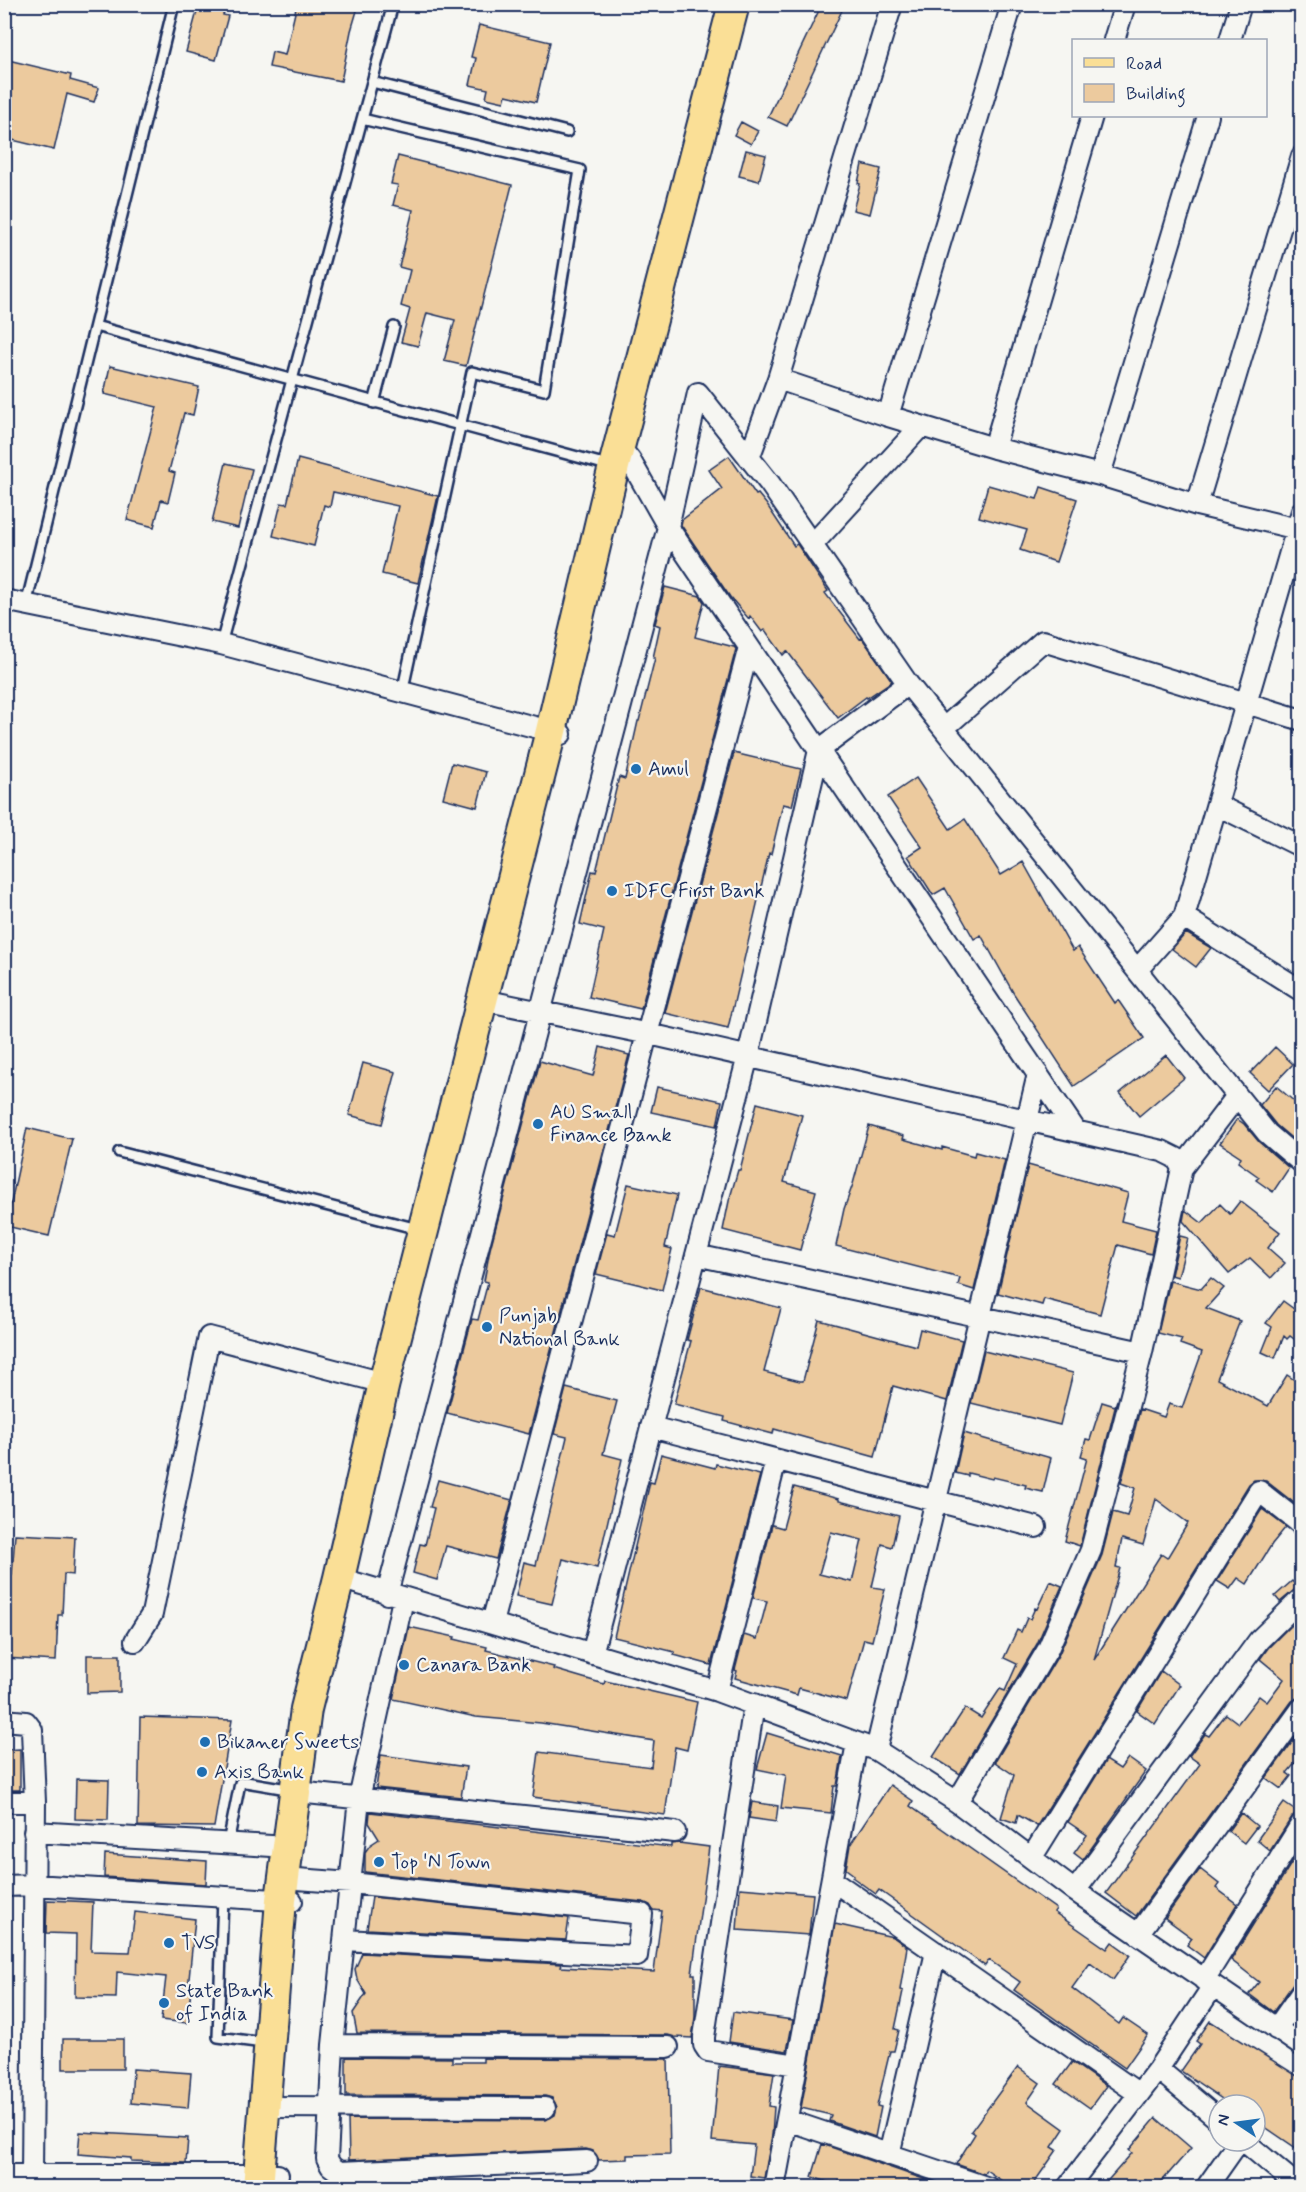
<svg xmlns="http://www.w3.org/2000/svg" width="1306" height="2192" font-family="Mynerve,sans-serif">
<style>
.building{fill:#ecca9e;stroke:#1b2f5e;stroke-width:1.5;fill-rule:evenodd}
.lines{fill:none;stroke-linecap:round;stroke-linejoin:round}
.lane-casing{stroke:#1b2f5e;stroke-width:14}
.street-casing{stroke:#1b2f5e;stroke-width:24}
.primary-casing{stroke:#1b2f5e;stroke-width:34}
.lane{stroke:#f6f6f2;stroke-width:9}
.street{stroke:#f6f6f2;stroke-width:20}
.primary{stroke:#fadf96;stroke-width:30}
.poi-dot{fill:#1f6fb2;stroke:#f6f6f2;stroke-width:2}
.labels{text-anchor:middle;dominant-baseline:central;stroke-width:4.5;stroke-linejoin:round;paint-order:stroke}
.poi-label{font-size:20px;fill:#1b2f5e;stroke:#f6f6f2;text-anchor:start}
</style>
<rect width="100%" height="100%" fill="#f6f6f2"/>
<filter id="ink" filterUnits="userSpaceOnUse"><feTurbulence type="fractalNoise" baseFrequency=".0167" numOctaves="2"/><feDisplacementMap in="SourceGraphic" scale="12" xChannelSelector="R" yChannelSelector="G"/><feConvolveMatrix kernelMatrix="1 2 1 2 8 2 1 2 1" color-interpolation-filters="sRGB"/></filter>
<g filter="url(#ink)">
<path class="building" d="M199,4H226L223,15L228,16L216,60L186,52Z
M297,4H359L351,31L341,81L269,67L272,52L285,55Z
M822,4H845L787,126L768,117Z
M479,25L550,42L536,102L506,95L504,102L486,98L488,89L470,85L476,58L471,57Z
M4,59L71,75L70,80L99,88L94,102L67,94L54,150L4,138Z
M741,122L758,131L751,144L734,135Z
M746,150L766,155L759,181L739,176Z
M398,156L512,185L466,366L444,361L455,320L427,313L418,346L401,342L410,309L401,306L410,270L399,267L413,210L393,205L398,185L391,184Z
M862,164L881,169L870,214L853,210L860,184L858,183Z
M110,366L199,387L193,415L184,413L169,471L175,473L168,502L161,500L154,527L127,520L157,407L104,394Z
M729,456L756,495L758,494L767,505L794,546L797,544L828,591L825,593L860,639L862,638L892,681L867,698L866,697L838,718L787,651L783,655L765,630L762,632L750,616L749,619L730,597L681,525L682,520L722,489L709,470Z
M298,459L438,496L418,583L382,574L398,506L333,492L330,507L324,505L314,546L273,536L281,503L287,504Z
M226,463L252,469L238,528L212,522Z
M988,485L1037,499L1041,487L1077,499L1056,562L1020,550L1027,530L979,517Z
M665,587L700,596L704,602L695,637L734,647L736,649L641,1009L589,997L604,930L580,924L592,871L596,872L619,777L625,779L638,721H639L655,658H653L660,626L655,624Z
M734,753L801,769L792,806L783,804L771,854L769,853L728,1028L665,1013Z
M452,763L486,772L477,807L443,798Z
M916,778L950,829L965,819L1001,875L1023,862L1073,951L1078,947L1115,1003L1118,1000L1144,1038L1074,1086L1014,994L981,935L974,939L945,888L933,895L908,856L922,847L888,797Z
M1186,933L1211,948L1196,967L1172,949Z
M600,1047L629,1055L529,1434L447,1413L472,1319L478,1320L488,1282L484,1281L490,1249L540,1061L593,1076Z
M1275,1047L1293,1064L1268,1090L1250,1073Z
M1166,1055L1184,1078L1139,1116L1120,1093Z
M363,1063L396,1072L382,1124L349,1115Z
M1276,1086L1302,1108V1147L1276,1125L1260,1105Z
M657,1087L722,1101L717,1126L651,1112Z
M757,1103L802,1115L784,1182L816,1191L800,1250L723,1230L729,1201L738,1170H740Z
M1237,1119L1244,1124L1259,1142L1289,1168L1273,1192L1256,1180L1259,1177L1238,1162L1241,1157L1220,1143Z
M869,1126L904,1136L903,1139L942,1150V1147L974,1156L975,1152L1005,1160L974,1290L958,1285L960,1278L836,1246L844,1209L853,1184Z
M27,1128L72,1139L49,1236L6,1226Z
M1028,1165L1128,1193L1121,1221L1156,1230L1151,1254L1118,1245L1100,1314L1044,1299L1042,1305L998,1293Z
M628,1184L677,1195L665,1247L672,1249L662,1290L596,1274L607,1233L615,1235Z
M1240,1201L1280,1232L1268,1248L1285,1263L1271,1278L1250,1258L1229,1274L1183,1221L1185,1210L1202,1223L1220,1204L1230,1214Z
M1180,1236L1188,1238L1178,1277L1171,1275Z
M1211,1278L1224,1288L1206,1308L1240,1321L1217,1379L1268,1406L1287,1375L1302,1385V1509L1266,1481L1254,1480L1249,1484L1037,1826L1018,1815L1016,1823L1001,1818L1014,1775L995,1762L1059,1654L1102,1555L1113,1512L1127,1516L1135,1488L1121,1483L1140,1409L1164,1417L1169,1404L1182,1408L1202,1352L1180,1344L1182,1339L1158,1333L1170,1281L1201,1289ZM1156,1499L1188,1523L1167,1558L1161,1554L1094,1660L1120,1568L1116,1567L1122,1539L1143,1545Z
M701,1287L781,1308L764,1372L800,1381H803L819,1320L916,1346L920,1329L962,1340L947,1401L893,1386L875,1457L774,1429L773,1434L724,1421L725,1417L674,1404L691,1341L687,1340Z
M1283,1301L1302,1315V1345L1290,1336L1287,1339L1284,1336L1275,1358L1262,1352L1272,1327L1266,1323Z
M984,1351L1073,1373L1060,1425L971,1403Z
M566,1388L617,1401L603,1454L622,1459L597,1568L563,1559L552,1604L516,1596L524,1562L536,1565L567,1437L554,1434Z
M1117,1400L1080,1546L1065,1541L1087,1458L1081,1456L1086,1439L1090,1440L1102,1402L1115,1406Z
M964,1433L1051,1458L1043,1492L1025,1488L1026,1485L993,1477L992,1479L968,1473V1476L955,1473Z
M661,1454L715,1468L716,1464L760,1475L711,1665L674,1655L675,1652L614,1637L650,1482L654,1483Z
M438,1480L512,1500L496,1559L446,1546L437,1580L413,1573L420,1544L425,1545L434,1508L430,1507Z
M794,1487L839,1499V1501L899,1516L892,1547L882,1544L872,1587L885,1589L872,1641L864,1639L847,1701L799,1688L797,1695L735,1678L737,1671L735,1670L744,1635L757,1639L767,1601L753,1598L772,1525L783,1528ZM831,1532L862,1540L852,1582L819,1574Z
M1262,1509L1286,1527L1272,1544L1247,1584L1238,1578L1230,1589L1217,1581Z
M15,1534L75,1537L73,1575L64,1574L62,1615H58L56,1661L4,1658L5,1575H12Z
M1050,1581L1062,1586L1037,1644L960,1774L933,1757L965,1708L981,1718L1000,1689L1005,1691L1017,1664L1004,1658L1017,1630L1021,1632L1027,1618L1030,1619L1035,1608L1037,1609Z
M1292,1581L1298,1587L1280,1602L1275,1596Z
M1291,1625L1302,1635V1696L1292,1701L1136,1916L1106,1893L1200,1764L1189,1756L1205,1734L1209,1736L1226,1714L1238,1723L1259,1696L1267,1702L1284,1679L1260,1659L1268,1648Z
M409,1627L455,1637L454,1639L487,1647L486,1650L554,1667L553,1669L604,1684L605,1681L697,1702L687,1750L675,1747L665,1815L533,1797L539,1752L651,1767L654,1741L541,1723L476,1717L393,1699Z
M87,1655H120V1692L87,1693Z
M1161,1671L1180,1685L1155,1724L1137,1711Z
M140,1717L232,1720L214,1827L138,1826Z
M1302,1729V1755L1287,1773L1291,1776L1281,1789L1266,1778Z
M767,1733L842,1756L837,1786H834L831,1813L781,1808L786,1775L757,1769Z
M20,1749V1790H4V1750Z
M381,1755L466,1767L461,1797L376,1788Z
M1128,1758L1146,1771L1083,1860L1074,1853L1087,1835L1068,1822L1106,1760L1120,1769Z
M76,1779L109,1780L108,1820L75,1819Z
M890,1785L913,1801L910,1806L1056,1909L1054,1912L1107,1949L1112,1942L1130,1955L1113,1980L1090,1963L1072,1988L1119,2024L1123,2018L1148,2035L1125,2068L1014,1990L1020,1982L989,1960L985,1966L879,1890L876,1894L852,1877L854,1875L846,1869L850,1845Z
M752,1802L778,1806L776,1822L749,1818Z
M1284,1803L1297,1812L1292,1817L1270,1851L1257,1840Z
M370,1812L671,1847V1844L679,1843L709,1847L692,1974H695V2017L692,2038L675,2037L668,2035L357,2033L353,2013L366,1994L357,1979L355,1969L362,1953L562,1964L561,1967L654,1972L662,1911L653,1910L650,1905L643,1902L365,1872V1852L370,1845L379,1839L369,1823Z
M1241,1813L1257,1826L1244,1843L1228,1831Z
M1302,1846V1972L1273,2012L1249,1994L1259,1982L1231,1960Z
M105,1854L207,1861L206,1884L104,1877Z
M1200,1869L1219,1884L1216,1888L1237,1904L1204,1958L1187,1945L1192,1938L1165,1918Z
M740,1888L813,1894L809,1935L737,1930Z
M372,1897L569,1918L566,1940L367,1929Z
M47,1900L93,1902L91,1951L130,1952L135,1912L195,1919L188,1989L191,1990L187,2023L161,2020L166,1977L117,1972L116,1998L75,1997L76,1934L46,1933Z
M835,1924L893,1937L907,1947L900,1990L903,1991L895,2029L899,2030L894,2051H890L884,2076L877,2106L881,2107L875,2137L829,2121L831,2115L801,2108Z
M733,2012L793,2020L787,2051L729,2042Z
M1210,2021L1302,2079V2152L1265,2127L1258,2137L1255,2135V2105H1231L1181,2071L1200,2044L1196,2041Z
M63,2039H123V2069H63Z
M346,2057L452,2058V2062H483V2058L668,2059L670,2154L627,2155V2159L599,2160L593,2151L586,2149L349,2160L348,2119L545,2120L555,2115L557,2107L552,2098L545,2096L346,2095Z
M1072,2062L1106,2086L1090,2108L1056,2084Z
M719,2066L774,2073L769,2106L774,2107L772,2136L764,2178L750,2176L754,2145L712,2141Z
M1018,2067L1040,2083L1027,2102L1064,2129L1052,2147L1057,2150L1031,2187H1011L986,2170L984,2174L956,2164L975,2134L971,2131Z
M133,2069L191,2073L188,2108L131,2103Z
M1156,2118L1191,2148L1157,2187H1102L1132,2153L1129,2150Z
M80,2132L188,2138L186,2163L131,2161V2158L78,2154Z
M822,2144L932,2182L943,2186V2187H856L838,2181L837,2185L812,2177Z"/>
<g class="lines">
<defs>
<path id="lane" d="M372,82L567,132
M362,119L580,170L544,390L472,372L402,693
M95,326L611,466
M374,403L394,327
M26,605L174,4
M221,644L393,4
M119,1152L418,1229
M228,1843L240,1783L246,1782L293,1790
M223,1897L218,2037L264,2043"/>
<path id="street" d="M892,4L778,379L888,416L994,448L1100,475L1197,505L1302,530
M1114,40L1125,4
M1230,40L1241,4
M698,393L770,484L908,684L1267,1133L1302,1163
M888,416L1012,4
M619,446L630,460L668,527L1076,1131
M994,448L1092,116
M749,458L778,379
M1100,475L1208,116
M1197,505L1302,156
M1302,511L1184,917L1302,991
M812,545L921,426
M4,600L221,644L561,734
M944,728L1043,641L1302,720
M1217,805L1302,847
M1137,970L1184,917
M493,1002L649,1034L1162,1151L1176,1158L1182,1168L1142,1352L1091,1550L1048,1649L957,1802
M1182,1168L1237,1096
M696,1255L1142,1352
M651,1427L1036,1527
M339,1578L717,1691L876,1750L957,1802L1075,1891L1302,2046
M387,1594L668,527L698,393
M403,1599L359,1799L333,2045L327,2159L331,2166L339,2172L587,2161
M492,1623L749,647
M135,1641L152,1614L209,1337L384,1383
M592,1654L748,1056L819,750L908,684
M717,1691L776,1460
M754,1704L704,2037V2045L708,2051L797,2065
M4,1720L26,1722L32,1730L35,1802L32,2175
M876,1750L1038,1074
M307,1793L675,1832
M4,1802H35
M34,1832L288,1847
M1032,1857L1259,1491L1302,1525
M284,1878L351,1883L642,1914L637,1956L345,1940
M832,1880L1139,2094
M4,1886L34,1885L292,1901
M1075,1891L1259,1640L1302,1598
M1138,1934L1302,1708
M1204,1980L1302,1823
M1276,2029L1302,1992
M333,2045L668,2047
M1158,2069L1219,2120
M265,2107L545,2108
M787,2120L989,2188
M1244,2141L1300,2188
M889,2155L936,1952
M4,2175H278
M774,2188L857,1743
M1067,2188L1158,2069L1213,1986
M1206,2188L1239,2141"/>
<path id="primary" d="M258,2188L281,1900L306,1709L339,1578L384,1383L551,731L614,466L734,4"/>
</defs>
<use href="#lane" class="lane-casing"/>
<use href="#street" class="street-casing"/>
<use href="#primary" class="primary-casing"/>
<use href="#lane" class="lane"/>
<use href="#street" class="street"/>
<use href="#primary" class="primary"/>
</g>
</g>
<g class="poi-dot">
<circle cx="636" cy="769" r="6"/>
<circle cx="612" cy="891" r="6"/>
<circle cx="538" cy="1124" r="6"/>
<circle cx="487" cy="1327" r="6"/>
<circle cx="404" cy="1665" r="6"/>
<circle cx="205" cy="1742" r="6"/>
<circle cx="202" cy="1772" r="6"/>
<circle cx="379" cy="1862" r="6"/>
<circle cx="169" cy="1943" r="6"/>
<circle cx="164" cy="2003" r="6"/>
</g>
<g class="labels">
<g class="poi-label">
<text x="648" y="769">Amul</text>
<text x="624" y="891">IDFC First Bank</text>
<text x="550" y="1112">AU Small<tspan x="550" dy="23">Finance Bank</tspan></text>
<text x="499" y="1316">Punjab<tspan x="499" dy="23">National Bank</tspan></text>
<text x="416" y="1665">Canara Bank</text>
<text x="217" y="1742">Bikaner Sweets</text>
<text x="214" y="1772">Axis Bank</text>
<text x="391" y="1862">Top 'N Town</text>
<text x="181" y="1943">TVS</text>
<text x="176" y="1991">State Bank<tspan x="176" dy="23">of India</tspan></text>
</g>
</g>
<rect width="1306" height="2192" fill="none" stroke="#f6f6f2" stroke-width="24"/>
<rect x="12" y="12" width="1282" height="2168" fill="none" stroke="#1b2f5e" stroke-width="2" filter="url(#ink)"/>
<rect x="1072" y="39" width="195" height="78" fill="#f6f6f2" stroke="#9ea6b7" stroke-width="1.5"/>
<rect x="1084" y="58" width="30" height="9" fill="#fadf96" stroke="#9ea6b7" stroke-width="1.5"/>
<text x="1126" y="69" font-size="18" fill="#1b2f5e">Road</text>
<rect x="1084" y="84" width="30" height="18" fill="#ecca9e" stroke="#9ea6b7" stroke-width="1.5"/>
<text x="1126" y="99" font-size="18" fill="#1b2f5e">Building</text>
<g transform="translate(1237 2123) rotate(283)"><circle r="28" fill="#f6f6f2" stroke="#9ea6b7" stroke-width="1.5"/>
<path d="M0-4.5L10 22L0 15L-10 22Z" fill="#1f6fb2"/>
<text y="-9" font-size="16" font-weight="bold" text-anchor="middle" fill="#1b2f5e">N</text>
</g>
</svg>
